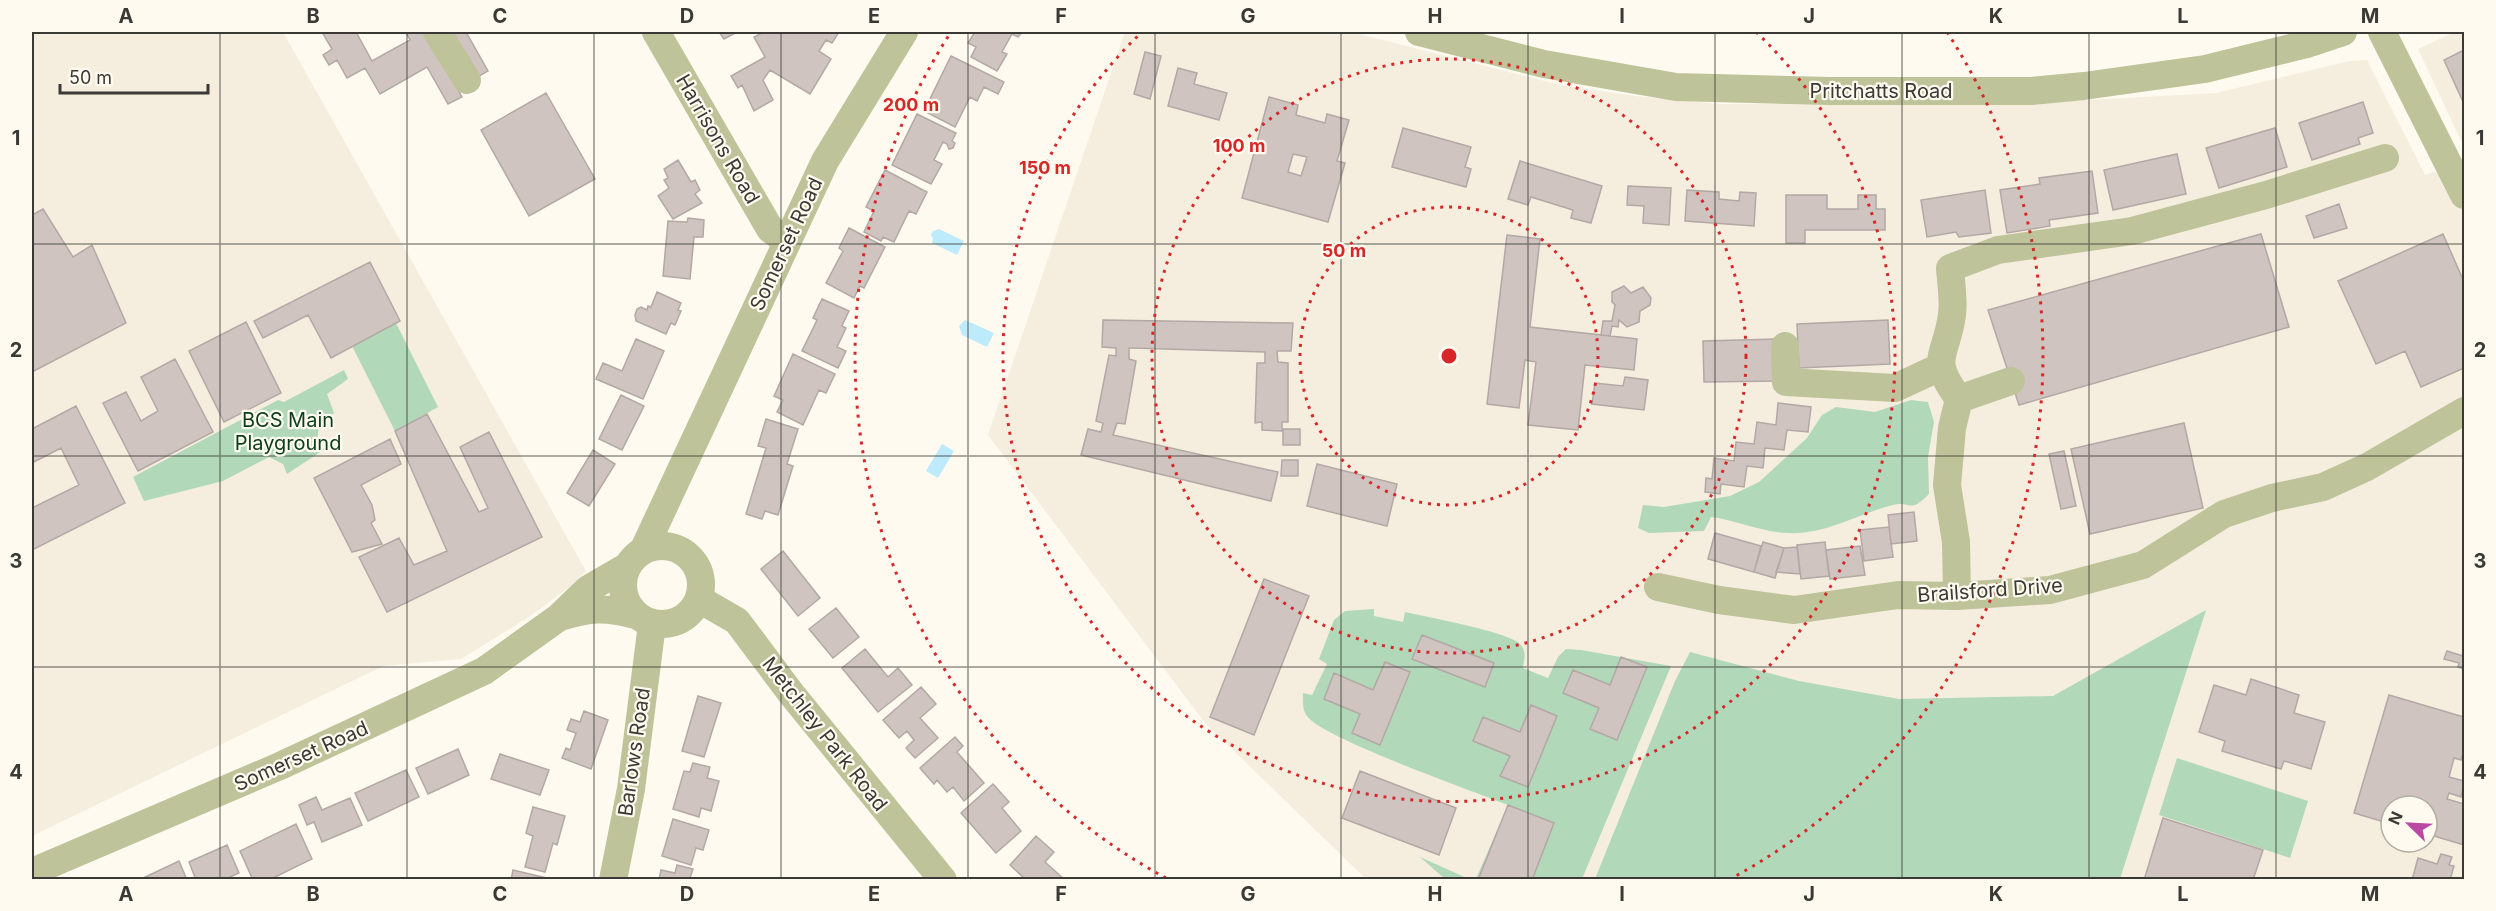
<svg xmlns="http://www.w3.org/2000/svg" width="2496" height="911" font-family="Inter,sans-serif">
<style>
.built{fill:#f5eede;fill-rule:evenodd}
.green{fill:#b1d8b8}
.water{fill:#bdebfb}
.building{fill:#d0c4c1;stroke:#b3a8a5;stroke-width:1.5;fill-rule:evenodd}
.lines{fill:none;stroke-linecap:round;stroke-linejoin:round}
.minor{stroke:#bec399;stroke-width:28}
.grid{fill:none;stroke:#3b3935;stroke-width:1.5;stroke-opacity:0.55}
.ring{fill:none;stroke:#d62828;stroke-width:3;stroke-dasharray:3 6}
.labels{text-anchor:middle;dominant-baseline:central;stroke-width:4.5;stroke-linejoin:round;paint-order:stroke}
.street-label{font-size:20px;fill:#3b3935;stroke:#fefaf0}
.park-label{font-size:20px;fill:#0b3c1c;stroke:#fefaf0}
.centre{fill:#d62828;stroke:#fefaf0;stroke-width:3}
.ring-label{font-size:18px;text-anchor:middle;font-weight:bold;fill:#d62828;stroke:#fefaf0;stroke-width:4.5;stroke-linejoin:round;paint-order:stroke}
.neatline{fill:none;stroke:#3b3935;stroke-width:2}
.grid-label{font-size:20px;text-anchor:middle;font-weight:bold;fill:#3b3935}
</style>
<rect width="100%" height="100%" fill="#fefaf0"/>
<path class="built" d="M32,32H283L586,571L572,585L529,617L461,659L383,666L32,836Z
M1125,32H1351L1561,85L1635,96L1721,104L2031,103L2216,93L2350,61L2367,60L2425,175L2464,163V879H1366L1205,723L988,435ZM2391,806H2427V842H2391Z
M2455,32H2464V147L2418,49Z"/>
<path class="green" d="M396,323L438,407L395,431L352,346Z
M344,370L348,379L327,394L334,413L319,424L317,444L325,449L287,474L283,464L269,457L223,481L144,501L133,477L278,400L284,402Z
M1911,400L1928,402L1934,422L1928,457L1929,494C1908,515 1912,500 1893,505C1857,514 1826,535 1787,533C1761,532 1736,520 1711,517L1704,531L1649,533L1638,528L1643,505L1664,507L1730,496L1759,482L1807,438L1822,415L1836,407L1875,412Z
M1374,609V616L1403,622L1405,612C1426,617 1511,632 1521,645C1527,653 1524,660 1523,668L1548,678L1558,657L1566,649L1581,650L1671,666L1582,879H1476L1508,805C1475,792 1320,737 1307,716C1302,709 1303,701 1303,693L1312,695L1327,664L1319,659L1334,620L1345,611Z
M2206,610L2120,879H1595L1675,681L1690,652L1799,681L1899,699L2053,696Z
M2177,758L2308,801L2290,858L2159,815Z
M1420,857L1469,879H1445Z"/>
<path class="water" d="M939,229L964,241L957,255L932,243L933,239L931,235L933,231Z
M965,320L994,333L987,347L962,335L959,326Z
M942,444L954,451L938,478L926,471Z"/>
<path class="building" d="M322,32H356L372,61L410,40L406,33L425,32L462,97L448,104L427,67L380,94L365,68L347,78L337,60L329,65L323,55L332,49Z
M448,32H466L488,71L474,79Z
M719,32H737L724,39Z
M764,32H839L832,43L826,40L819,51L831,59L810,94L770,70L763,80L773,100L754,111L742,85L738,88L731,76L765,57L754,37Z
M975,32H1022L1018,37L1012,34L1002,52L1007,54L997,71L971,57L976,47L968,43Z
M2464,50V104L2444,60Z
M1145,52L1161,56L1150,99L1134,94Z
M951,56L1004,82L998,94L984,87L977,101L970,97L955,127L924,111Z
M1178,68L1197,73L1194,84L1227,93L1219,120L1168,106Z
M546,93L595,179L529,216L481,130Z
M1269,97L1298,105L1296,115L1325,123L1327,114L1349,120L1337,161L1345,163L1328,222L1242,198ZM1293,154L1307,157L1301,176L1288,172Z
M2363,102L2373,133L2358,138L2360,144L2312,160L2299,123Z
M917,114L956,133L952,141L955,143L953,148L949,149L947,144L943,142L934,160L942,164L931,184L892,165Z
M1403,128L1471,147L1465,167L1471,169L1466,187L1392,167Z
M2275,128L2287,167L2219,188L2206,148Z
M2177,154L2186,194L2113,210L2104,170Z
M678,160L691,182L695,180L700,190L695,194L702,203L673,219L658,196L669,188L664,180L668,178L664,169Z
M1520,161L1602,186L1591,223L1571,218L1573,210L1531,197L1528,205L1508,199Z
M885,170L927,192L916,214L909,211L894,242L883,237L881,241L864,232L874,211L866,207Z
M2092,171L2098,213L2049,220L2050,226L2007,233L2000,190L2040,184L2039,178Z
M1628,186L1671,188L1669,225L1643,223L1644,206L1627,205Z
M1687,190L1719,192V199L1739,201L1740,192L1756,193L1754,226L1685,221Z
M1985,190L1991,233L1959,237L1956,232L1927,237L1921,200Z
M1786,195H1827V209H1858V195H1876V209H1885V230H1805V243H1786Z
M2339,204L2347,228L2314,238L2306,216Z
M43,209L73,257L92,245L126,323L32,372V215Z
M688,218L704,220L703,237H694L690,279L663,276L668,221L687,222Z
M849,228L885,247L864,288L860,286L854,298L826,283L843,251L839,248Z
M2261,234L2289,327L2019,405L1988,310Z
M2443,234L2464,282V368L2421,387L2405,351L2376,364L2338,281Z
M1507,235L1540,239L1530,327L1637,339L1634,370L1585,365L1578,430L1528,425L1536,362L1525,360L1519,408L1487,404Z
M370,262L400,321L331,358L308,315L263,338L254,321Z
M1624,286L1631,293L1643,287L1651,298L1650,305L1640,311L1639,322L1627,327L1619,320L1618,327L1612,326L1610,336L1601,335L1603,321H1612L1615,305L1612,302V292Z
M657,292L681,303L678,310L681,311L675,325L671,323L666,334L636,321L635,315L637,309L641,307L647,310L648,306L651,307Z
M822,299L849,311L842,326L846,328L837,347L846,351L838,368L802,351L817,320L813,318Z
M1103,320L1293,323L1291,351H1277L1278,362L1288,363V422H1282V431L1262,430V422L1255,423L1257,363H1265V352L1131,348H1129V359L1136,361L1125,424L1117,423L1113,435L1278,472L1271,501L1081,455L1088,429L1101,432L1103,423L1096,421L1109,355L1116,356V348L1102,347Z
M1888,320L1890,364L1799,368L1797,324Z
M246,322L281,393L224,422L189,351Z
M636,339L664,351L643,399L596,379L603,363L622,371Z
M1777,339L1778,381L1704,382L1703,341Z
M793,354L835,374L826,393L819,390L803,425L777,412L783,400L774,396Z
M175,359L213,432L138,471L103,403L126,392L141,421L158,411L141,377Z
M1625,377L1648,380L1644,410L1592,404L1595,383L1623,386Z
M621,395L644,406L622,450L599,439Z
M1778,403L1811,407L1808,432L1787,430L1784,450L1765,448L1763,468L1747,466L1744,487L1721,484L1720,494L1705,492L1706,478L1712,479L1714,458L1734,461L1736,442L1754,444L1757,422L1776,425Z
M76,406L125,503L32,550V508L79,485L61,448L32,463V429Z
M427,414L479,512L488,508L460,447L489,432L542,537L387,612L359,557L399,538L414,565L447,551L395,431Z
M766,419L798,429L787,464L793,466L778,515L765,511L762,519L746,514L766,448L758,446Z
M2184,423L2203,508L2090,534L2071,449Z
M1283,429H1300V445H1283Z
M390,439L401,464L361,485L372,505L375,520L371,523L382,544L352,552L314,478Z
M593,450L615,464L589,506L567,493Z
M2064,451L2076,506L2061,509L2049,454Z
M1282,460H1298V476H1281Z
M1317,464L1397,484L1387,526L1307,506Z
M1914,512L1917,541L1891,544L1888,515Z
M1889,527L1893,557L1864,561L1860,530Z
M1715,533L1761,546L1754,572L1708,559Z
M1763,542L1784,548L1775,578L1754,572Z
M1825,542L1829,576L1801,579L1797,545Z
M1860,546L1865,575L1830,579L1826,550Z
M1797,547L1800,574L1776,572L1784,548Z
M783,551L820,598L798,616L761,569Z
M1264,579L1309,596L1254,735L1210,717Z
M836,608L859,637L833,658L809,629Z
M1422,635L1494,663L1485,687L1412,659Z
M865,649L888,677L898,668L912,685L878,712L842,668Z
M2447,651L2463,656L2464,651V669L2458,667L2459,663L2444,659Z
M1621,657L1647,667L1617,740L1590,729L1599,708L1563,693L1573,670L1610,685Z
M1385,662L1410,672L1380,745L1352,733L1360,714L1324,699L1334,673L1373,690Z
M2251,679L2299,695L2294,713L2325,722L2311,769L2284,761L2281,769L2222,751L2225,741L2199,732L2214,685L2246,695Z
M921,687L936,704L920,718L938,738L915,758L906,748L914,740L907,731L899,738L883,720Z
M2389,695L2464,717V757L2462,756L2461,760L2454,758L2449,777L2464,781V784L2461,797L2449,793L2447,799L2464,804V845L2427,834V806H2391V824L2354,813Z
M698,696L721,703L704,757L682,751Z
M1531,705L1557,716L1528,787L1500,776L1510,756L1473,741L1483,717L1520,732Z
M584,711L608,720L591,769L562,758L566,748L570,750L576,733L567,730L571,719L580,722Z
M955,737L963,746L957,752L984,783L964,801L953,787L947,792L937,780L934,784L920,768Z
M458,749L469,775L428,794L416,768Z
M500,754L549,770L540,795L491,779Z
M693,763L710,767L707,778L719,781L711,811L701,808L699,817L673,809L684,771L690,772Z
M406,770L419,797L368,821L355,793Z
M1360,771L1456,808L1439,855L1342,818Z
M993,784L1009,802L1002,808L1021,831L996,853L961,813Z
M316,797L322,810L350,798L362,825L322,842L314,822L307,825L299,805Z
M1508,805L1554,823L1532,880H1478Z
M533,807L565,816L557,845L553,843L545,872L525,867L533,836L526,833Z
M2163,818L2263,850L2253,880H2144Z
M673,819L709,830L703,850L696,848L691,865L662,856Z
M296,824L312,859L269,880H253L240,851Z
M1036,836L1054,852L1045,862L1065,880H1026L1010,865Z
M227,845L239,873L224,880H196L189,862Z
M2441,854L2452,857L2449,865L2454,866L2450,880H2412L2418,858L2437,864Z
M179,861L187,880H139Z
M677,865L693,869L690,878L696,880H659L661,870L675,873Z
M513,870L547,878L546,880H511Z"/>
<g class="lines">
<path class="minor" d="M437,32L467,80
M656,32L770,229L786,241
M1419,32L1544,64L1676,87L1831,91H2031L2084,86L2205,69L2307,44L2343,32
M2382,32L2464,195
M1785,346L1786,382L1895,388L1940,367
M1959,399C1928,357 1946,358 1952,315C1954,300 1951,283 1950,268L1998,250L2132,231L2266,195L2385,158
M623 585a39 39 0 1 1 78 0a39 39 0 1 1-78 0Z
M644,549L825,161L904,32
M1658,587L1719,600L1794,610L1898,595L1957,596L2050,590L2143,565L2224,514L2272,498L2323,487L2367,467L2464,411
M1957,596L1956,542L1947,485L1952,428L1959,399L2011,381
M699,599L737,621L790,692L943,880
M560,617C590,608 605,607 635,615
M32,872L280,766L484,671L558,618L588,589L626,567
M613,880L631,789L652,624"/>
</g>
<path class="grid" d="M220,32V880M407,32V880M594,32V880M781,32V880M968,32V880M1155,32V880M1341,32V880M1528,32V880M1715,32V880M1902,32V880M2089,32V880M2276,32V880M32,244H2464M32,456H2464M32,667H2464"/>
<g class="ring">
<circle cx="1449" cy="356" r="149"/>
<circle cx="1449" cy="356" r="297"/>
<path d="M1756 32A446 446 0 1 1 1142 32"/>
<path d="M1166 878A594 594 0 0 1 951 32M1947 32A594 594 0 0 1 1732 878"/>
</g>
<g class="labels">
<g class="street-label">
<text x="1881" y="91">Pritchatts Road</text>
<text transform="translate(718 139) rotate(60)">Harrisons Road</text>
<text transform="translate(786 244) rotate(-65)">Somerset Road</text>
<text transform="translate(1990 590) rotate(-4)">Brailsford Drive</text>
<text transform="translate(825 734) rotate(52)">Metchley Park Road</text>
<text transform="translate(634 752) rotate(-82)">Barlows Road</text>
<text transform="translate(301 756) rotate(-24)">Somerset Road</text>
</g>
<g class="park-label">
<text x="288" y="420">BCS Main<tspan x="288" dy="23">Playground</tspan></text>
</g>
</g>
<circle cx="1449" cy="356" r="9" class="centre"/>
<g class="ring-label">
<text x="911" y="111">200 m</text>
<text x="1239" y="152">100 m</text>
<text x="1045" y="174">150 m</text>
<text x="1344" y="257">50 m</text>
</g>
<rect width="2496" height="911" fill="none" stroke="#fefaf0" stroke-width="66"/>
<g transform="translate(2409 824) rotate(294)"><circle r="28" fill="#fefaf0" stroke="#b0ada5" stroke-width="1.5"/>
<path d="M0-4.5L10 22L0 15L-10 22Z" fill="#ba49a4"/>
<text y="-9" font-size="16" font-weight="bold" text-anchor="middle" fill="#3b3935">N</text>
</g>
<path d="M60 84v9h148v-9" fill="none" stroke="#3b3935" stroke-width="3"/>
<text x="69" y="84" font-size="18" fill="#3b3935" stroke="#fefaf0" stroke-width="4.5" paint-order="stroke">50 m</text>
<rect x="33" y="33" width="2430" height="845" class="neatline"/>
<g class="grid-label">
<text x="126" y="23">A</text>
<text x="313" y="23">B</text>
<text x="500" y="23">C</text>
<text x="687" y="23">D</text>
<text x="874" y="23">E</text>
<text x="1061" y="23">F</text>
<text x="1248" y="23">G</text>
<text x="1435" y="23">H</text>
<text x="1622" y="23">I</text>
<text x="1809" y="23">J</text>
<text x="1996" y="23">K</text>
<text x="2183" y="23">L</text>
<text x="2370" y="23">M</text>
<text x="16" y="145">1</text>
<text x="2480" y="145">1</text>
<text x="16" y="357">2</text>
<text x="2480" y="357">2</text>
<text x="16" y="568">3</text>
<text x="2480" y="568">3</text>
<text x="16" y="779">4</text>
<text x="2480" y="779">4</text>
<text x="126" y="901">A</text>
<text x="313" y="901">B</text>
<text x="500" y="901">C</text>
<text x="687" y="901">D</text>
<text x="874" y="901">E</text>
<text x="1061" y="901">F</text>
<text x="1248" y="901">G</text>
<text x="1435" y="901">H</text>
<text x="1622" y="901">I</text>
<text x="1809" y="901">J</text>
<text x="1996" y="901">K</text>
<text x="2183" y="901">L</text>
<text x="2370" y="901">M</text>
</g>
</svg>
